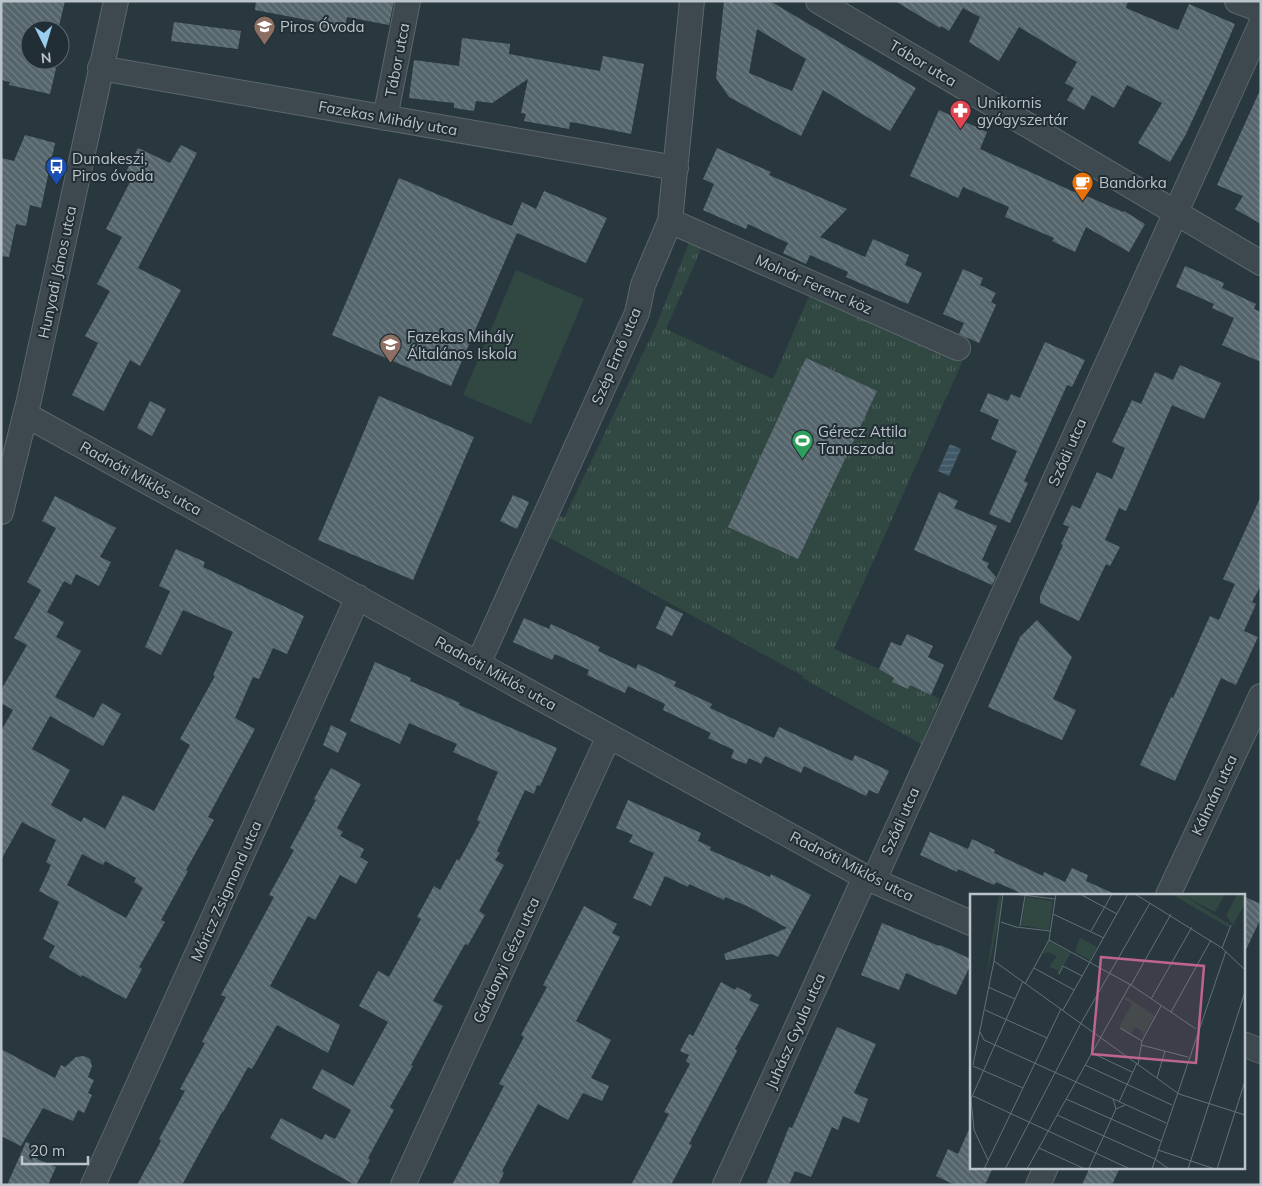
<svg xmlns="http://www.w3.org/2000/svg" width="1262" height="1186" font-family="Mulish,sans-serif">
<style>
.grass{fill:#314742}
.park{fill:url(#park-tufts)}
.water{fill:url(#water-rules)}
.building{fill:url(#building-back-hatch);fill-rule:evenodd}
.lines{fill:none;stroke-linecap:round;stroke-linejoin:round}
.minor-casing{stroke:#5b676d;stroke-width:26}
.minor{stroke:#3d494f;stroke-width:24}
.labels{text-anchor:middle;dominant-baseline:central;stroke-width:4;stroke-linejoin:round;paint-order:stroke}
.poi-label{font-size:15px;fill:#bac4ca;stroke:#222e35;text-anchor:start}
.street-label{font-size:15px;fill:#bac4ca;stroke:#222e35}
.inset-road{fill:none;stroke:#637077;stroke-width:1}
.view{fill:#be658d;fill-opacity:0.15;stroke:#be658d;stroke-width:2.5}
.inset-edge{fill:none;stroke:#bac4ca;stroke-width:2.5}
</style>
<defs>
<pattern id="park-tufts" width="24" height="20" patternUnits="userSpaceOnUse" patternTransform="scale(1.25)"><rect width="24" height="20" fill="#314742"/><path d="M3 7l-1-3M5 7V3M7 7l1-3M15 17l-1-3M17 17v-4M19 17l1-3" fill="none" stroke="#4d605c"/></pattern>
<pattern id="water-rules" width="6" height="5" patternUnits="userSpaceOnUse" patternTransform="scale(1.25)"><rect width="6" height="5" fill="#415967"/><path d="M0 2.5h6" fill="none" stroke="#5a6f7b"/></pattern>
<pattern id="building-back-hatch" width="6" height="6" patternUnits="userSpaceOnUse" patternTransform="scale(1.25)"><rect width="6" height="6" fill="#55656c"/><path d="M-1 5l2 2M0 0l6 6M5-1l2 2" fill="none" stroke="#738086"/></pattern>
</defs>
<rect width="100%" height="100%" fill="#29383f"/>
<path class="grass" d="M516,270L584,299L531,424L463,395Z"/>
<path class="park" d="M690,240L703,245L666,329L773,379L811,292L963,360L834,649L879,669L894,678L892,682L908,689L910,685L940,699L921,744L802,678L803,676L547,536L557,515L564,518L656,326Z"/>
<path class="water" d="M950,444L961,449L949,476L938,471Z"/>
<path class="building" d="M1,1H65L58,30H30V61L56,68L50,94L9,85L10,82L1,80Z
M256,1H394L389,25L347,17L344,32L317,27L318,22L255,10Z
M724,1H770L916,88L890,131L823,90L801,136L729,97L716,78ZM757,29L806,59L792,91L749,73Z
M895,1H1128L1126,8L1178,30L1189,4L1235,24L1212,78L1186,134L1170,162L1138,143L1162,103L1127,85L1114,108L1092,95L1084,110L1067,100L1074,88L1065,83L1077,62L1019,27L999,61L969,42L980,17L963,8L949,31L941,26L940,28Z
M174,22L241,31L238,49L171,41Z
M462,38L510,44L509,54L600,71L603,56L644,64L631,134L577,123L570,122L569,129L524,121L526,114L521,113L528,79L492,103L476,101L474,111L454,108V103L409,98L414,60L459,66Z
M1261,88V224L1235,209L1243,196L1217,185Z
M939,110L987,132L980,149L1074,192L1075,191L1123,212L1124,211L1145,224L1129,252L1086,227L1075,252L1052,241L1054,238L1005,217L1009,207L963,187L958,198L910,176Z
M25,135L55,143L41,208L30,205L26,226L16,224L9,257L1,256V158L14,161Z
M181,145L197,153L138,268L181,290L140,366L130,360L104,411L72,395L98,343L85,336L110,291L97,284L122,237L106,229L130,182L123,178L138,148L170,163Z
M717,148L771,172L769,175L847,209L820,237L865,257L873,239L909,255L905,265L922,273L908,304L846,277L848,272L810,255L806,264L783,253L788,243L748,224L746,229L703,210L714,184L703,179Z
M399,178L512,226L522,202L536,209L544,191L607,218L586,263L517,233L451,386L332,335Z
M1185,266L1224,283L1222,288L1256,304L1254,309L1261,312V362L1222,345L1234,318L1212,308L1214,304L1176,287Z
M963,269L983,278L980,285L996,293L991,302L996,305L979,343L959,334L964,323L943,314Z
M1045,342L1085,360L1072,387L1067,385L1024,481L1028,483L1010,523L989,514L1017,451L991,439L999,420L980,411L988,393L1008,401L1011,394L1020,398Z
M806,358L877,391L798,559L728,527Z
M1180,365L1221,383L1204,419L1172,405L1126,511L1119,508L1105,540L1120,547L1110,566L1106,564L1079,621L1040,603V596L1063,545L1061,544L1069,527L1063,524L1072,505L1080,509L1097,472L1112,479L1125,448L1112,442L1132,400L1141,404L1155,372L1173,380Z
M379,396L474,437L413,580L318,540Z
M150,401L166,409L152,436L137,428Z
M939,492L958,501L954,508L997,526L982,560L989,563L987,567L996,577L992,585L914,550Z
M513,495L529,502L517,529L500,521Z
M55,496L116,528L100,557L111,562L99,586L76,574L71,585L64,581L47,612L64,622L56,637L81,651L55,697L94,718L102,703L121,714L103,746L50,716L32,749L70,770L51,805L81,822L84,817L105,829L123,795L154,811L190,745L180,739L215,676L213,675L233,632L183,610L161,655L145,647L170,591L159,586L176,549L205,562L203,567L304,616L287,654L273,648L259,679L253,677L235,718L255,729L208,817L214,820L186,870L188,871L161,920L165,922L139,967L142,969L126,999L82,975L81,977L49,957L55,946L43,939L59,902L39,891L51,865L46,862L56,840L22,822L1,860V731L13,710L1,703V690L27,645L14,638L41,590L27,582L56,528L42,521ZM82,854L103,865L105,861L136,878L134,882L143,888L126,918L67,885Z
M1261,496V585L1252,602L1256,604L1244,631L1258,637L1236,685L1221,678L1175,781L1140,765L1171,697L1173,698L1210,616L1219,620L1235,584L1223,579Z
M666,606L683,614L672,636L656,628Z
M524,618L549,629L551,624L600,647L598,651L636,669L638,664L676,682L674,686L712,704L710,708L774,738L779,727L852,761L855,755L889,771L878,794L869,790L866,796L804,766L801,773L765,756L761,764L749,758L746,764L731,758L734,750L708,738L711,733L663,710L665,704L628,686L625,693L587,675L589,670L555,654L552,660L513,642Z
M1037,620L1072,657L1053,699L1076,710L1062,740L988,707L1020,637Z
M907,634L933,646L928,657L944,665L931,695L910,685L908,689L892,682L894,678L879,669L891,642L901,646Z
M375,662L411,678L410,681L460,703L459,705L557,748L540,786L537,785L534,794L525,790L497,851L500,853L495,860L504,865L479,911L485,915L468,945L465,944L433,1001L443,1006L411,1065L413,1066L390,1107L394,1110L368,1158L370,1160L356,1185H355L270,1138L281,1118L322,1140L325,1134L335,1139L351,1110L312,1088L322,1069L353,1086L388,1022L359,1006L378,971L389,977L421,919L417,917L434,886L440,890L457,859L459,861L480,822L477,820L498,772L453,752L457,744L409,723L400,744L350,721Z
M331,725L347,733L338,753L323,745Z
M331,768L361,784L337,828L343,832L340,836L364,849L360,857L368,862L356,884L340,875L315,920L308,916L270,986L340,1025L328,1053L277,1025L252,1069L248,1067L223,1112H222L182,1185H137L161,1141L159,1139L185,1091L180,1089L205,1043L202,1042L226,997L221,995L274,897L269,895L294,850L290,848L316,800L314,799Z
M628,800L701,833L698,841L711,847L710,850L770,877L771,874L811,895L778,957L772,954L726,960L724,954L787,928L747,906L725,897L724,900L689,884L688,887L665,876L651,906L633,898L654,853L629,842L633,835L616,828Z
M930,832L968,849L972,839L995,850L994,853L1043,876L1044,872L1065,882L1072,868L1088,875L1086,881L1117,895H1025L996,882L994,885L958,869L957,872L920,855Z
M1243,896L1261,904V918L1243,956Z
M584,906L617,924L612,933L620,937L576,1021L611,1040L591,1078L609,1086L602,1101L583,1093L568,1120L538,1104L502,1171L504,1173L498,1185H452L504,1086L499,1084L524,1037L521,1035L547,987L543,985Z
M882,923L939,946L940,945L971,959V964L956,995L906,973L899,990L861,975Z
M721,982L735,990L737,987L752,995L749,1000L759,1005L735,1049L737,1051L689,1144L692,1145L671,1185H631L669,1114L664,1112L690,1064L686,1061L689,1055L680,1051L689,1034L693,1036Z
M837,1027L876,1044L854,1093L868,1099L859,1123L843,1116L838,1130L832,1127L811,1177L795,1171L789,1185H766L789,1127L792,1128Z
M1,1049L55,1078L61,1065L65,1067L76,1057L84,1056L90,1059L92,1066L88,1077L94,1080L88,1093L92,1095L84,1113L78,1110L73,1121L43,1108L21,1146L1,1136Z
M971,1125V1167H993L985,1185H955L936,1176L948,1149L958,1154Z
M26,1142L42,1149L37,1159L56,1167L48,1185H7Z
M1090,1167H1120L1112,1185H1082Z"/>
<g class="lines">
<defs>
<path id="minor" d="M818,1L1261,263
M1237,1L1261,10
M100,68L676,168
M385,118L408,1
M670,221L958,348
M26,415L865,877L971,923
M1,512L29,400L116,1
M478,664L637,313L643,285L670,221L692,1
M874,880L1261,24
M1168,895L1261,696
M1243,1044L1261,1051
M93,1185L358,597
M403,1185L609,736
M725,1185L865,877
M1038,1185L1046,1167"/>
</defs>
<use href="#minor" class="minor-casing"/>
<use href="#minor" class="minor"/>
</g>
<defs>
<symbol id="school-pin" viewBox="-11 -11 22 30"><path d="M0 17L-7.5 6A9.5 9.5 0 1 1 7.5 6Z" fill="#8d6e63" stroke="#222e35"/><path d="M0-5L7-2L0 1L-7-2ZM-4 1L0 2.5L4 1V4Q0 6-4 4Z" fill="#fff"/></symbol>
<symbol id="pharmacy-pin" viewBox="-11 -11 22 30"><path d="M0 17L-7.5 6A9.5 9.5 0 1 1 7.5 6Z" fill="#e0444e" stroke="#222e35"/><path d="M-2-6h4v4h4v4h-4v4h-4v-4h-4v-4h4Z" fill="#fff"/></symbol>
<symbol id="bus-pin" viewBox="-11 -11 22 30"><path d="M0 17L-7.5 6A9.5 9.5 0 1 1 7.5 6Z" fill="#1a4fb4" stroke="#222e35"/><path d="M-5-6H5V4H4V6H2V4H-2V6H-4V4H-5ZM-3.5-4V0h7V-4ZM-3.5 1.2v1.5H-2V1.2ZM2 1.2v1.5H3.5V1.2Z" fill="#fff"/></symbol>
<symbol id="cafe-pin" viewBox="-11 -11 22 30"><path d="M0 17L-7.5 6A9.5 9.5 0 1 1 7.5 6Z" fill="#e8710a" stroke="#222e35"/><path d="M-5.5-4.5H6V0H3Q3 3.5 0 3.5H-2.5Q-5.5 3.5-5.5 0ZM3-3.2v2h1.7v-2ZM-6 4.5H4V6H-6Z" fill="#fff"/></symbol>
<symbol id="stadium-pin" viewBox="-11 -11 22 30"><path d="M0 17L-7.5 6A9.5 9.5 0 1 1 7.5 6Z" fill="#2e9e5b" stroke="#222e35"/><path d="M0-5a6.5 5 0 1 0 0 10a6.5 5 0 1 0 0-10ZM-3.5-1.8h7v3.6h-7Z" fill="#fff"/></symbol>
</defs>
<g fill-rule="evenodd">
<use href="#school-pin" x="252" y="14" width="25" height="34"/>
<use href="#pharmacy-pin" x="948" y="98" width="25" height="34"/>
<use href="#bus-pin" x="44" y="154" width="25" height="34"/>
<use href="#cafe-pin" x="1070" y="170" width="25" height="34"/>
<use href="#school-pin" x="378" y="332" width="25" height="34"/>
<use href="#stadium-pin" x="790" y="428" width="25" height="34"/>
</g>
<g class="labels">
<g class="poi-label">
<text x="280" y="26">Piros Óvoda</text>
<text x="977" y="102">Unikornis<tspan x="977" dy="17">gyógyszertár</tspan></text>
<text x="72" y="158">Dunakeszi,<tspan x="72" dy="17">Piros óvoda</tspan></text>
<text x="1099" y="182">Bandorka</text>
<text x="407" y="336">Fazekas Mihály<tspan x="407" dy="17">Általános Iskola</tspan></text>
<text x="818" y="431">Gérecz Attila<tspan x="818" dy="17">Tanuszoda</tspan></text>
</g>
<g class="street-label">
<text transform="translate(397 60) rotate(-79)">Tábor utca</text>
<text transform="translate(923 63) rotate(31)">Tábor utca</text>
<text transform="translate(388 118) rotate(10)">Fazekas Mihály utca</text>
<text transform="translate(57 272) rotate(-78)">Hunyadi János utca</text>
<text transform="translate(814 284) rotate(24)">Molnár Ferenc köz</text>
<text transform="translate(616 356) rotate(-67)">Szép Ernő utca</text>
<text transform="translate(1067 452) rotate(-66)">Sződi utca</text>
<text transform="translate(141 478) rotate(29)">Radnóti Miklós utca</text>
<text transform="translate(496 673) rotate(29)">Radnóti Miklós utca</text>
<text transform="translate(1214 795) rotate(-65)">Kálmán utca</text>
<text transform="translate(900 821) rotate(-66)">Sződi utca</text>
<text transform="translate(852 866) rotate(27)">Radnóti Miklós utca</text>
<text transform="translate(226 891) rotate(-66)">Móricz Zsigmond utca</text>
<text transform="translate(506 960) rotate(-65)">Gárdonyi Géza utca</text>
<text transform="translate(795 1031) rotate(-66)">Juhász Gyula utca</text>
</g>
</g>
<g transform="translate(970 894)">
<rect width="275" height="275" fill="#29383f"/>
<path d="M29,0H32L30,20L15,90ZM201,0H255L245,18L216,3L259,30L260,34ZM267,0H275V10L263,31L256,22ZM56,3L83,7L79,36L51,31Z" fill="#314742"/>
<path d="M110,44L127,53L120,66L105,58ZM79,47L101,59L87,82L88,76L79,73L87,62L78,58L73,60ZM155,102L185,122L171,145L173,138L165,133L161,140L149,133L162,110L154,105Z" fill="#314742"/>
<path class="inset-road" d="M44,0L85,5M110,0L147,20M165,0L252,54L275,76M83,20L134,44M31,28L46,33L80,37M50,32L55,2M121,37L142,0M79,46L161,91L226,135M252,54L261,31M24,67L209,200L275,221M64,74L104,96M89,80L93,72L112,82M55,90L79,46L86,0M161,91L201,20M18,93L45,105M181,105L222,33M15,116L77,144M93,116L158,0M201,118L241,46M150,134L172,147M10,138L14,146L196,229M171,151L218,163M122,159L162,178M168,170L172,147L191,112M3,171L24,67L33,0M115,171L202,211M3,172L53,194M187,184L195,157M3,202L160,275M96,205L191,247M143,205L146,215L155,211M149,208L167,169M87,221L185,265L199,275M69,254L115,275M188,256L245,275M18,266L4,236L1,205L53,87M119,274L146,215M14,275L91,115M35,275L111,129L180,9M57,275L160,91M182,275L256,57M218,275L275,98M247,275L275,187"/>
<path class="view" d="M131,63L234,72L226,169L122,160Z"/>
<rect width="275" height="275" class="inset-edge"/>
</g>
<rect width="1262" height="1186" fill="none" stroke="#bac4ca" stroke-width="5"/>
<g transform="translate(45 45) rotate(175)"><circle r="24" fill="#222e35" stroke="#5f6a71"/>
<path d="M0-4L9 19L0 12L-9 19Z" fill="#9bceee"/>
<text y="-8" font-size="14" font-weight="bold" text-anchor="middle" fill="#bac4ca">N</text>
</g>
<path d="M22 1156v8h66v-8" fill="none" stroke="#bac4ca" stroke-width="2.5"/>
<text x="30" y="1156" font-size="15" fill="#bac4ca" stroke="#222e35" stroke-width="4" paint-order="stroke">20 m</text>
</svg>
